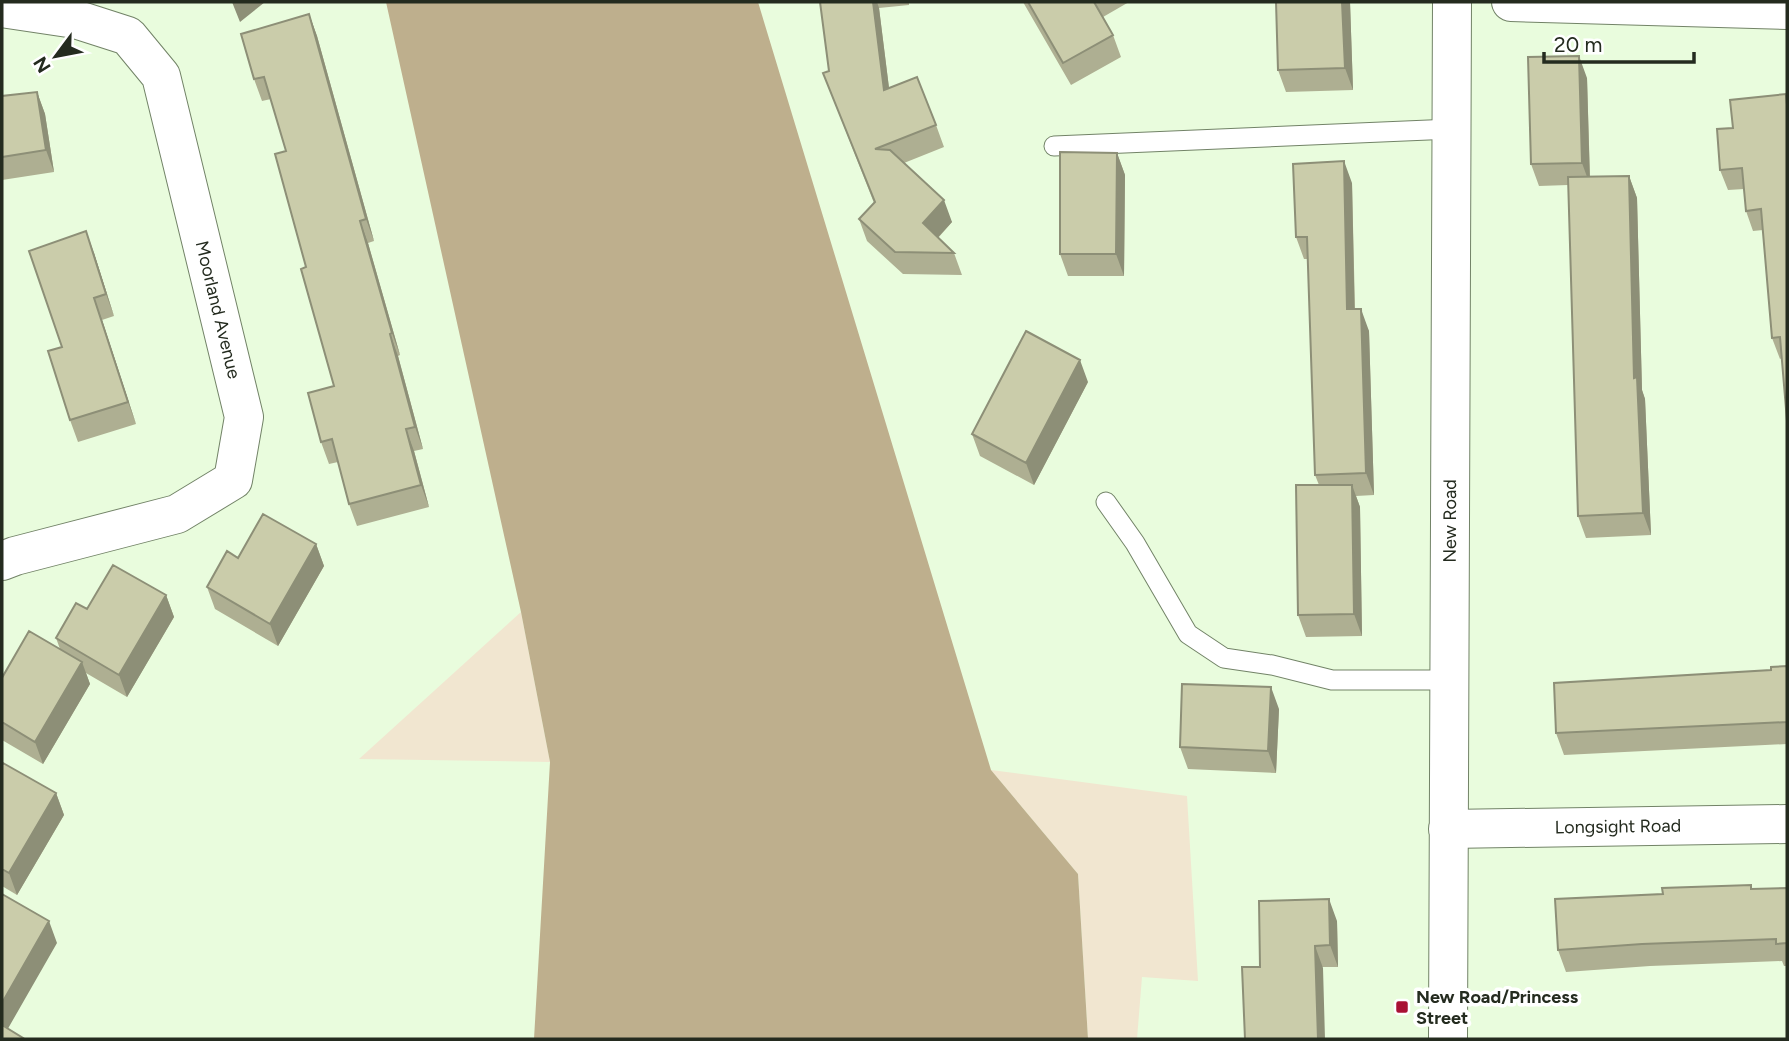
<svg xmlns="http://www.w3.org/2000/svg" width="1789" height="1041" font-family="Figtree,sans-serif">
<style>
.green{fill:#f1e6d0}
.forest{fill:#beaf8d}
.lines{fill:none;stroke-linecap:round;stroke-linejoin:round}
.lane-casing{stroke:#728367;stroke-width:21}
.street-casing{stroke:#728367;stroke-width:40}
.secondary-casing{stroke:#728367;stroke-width:40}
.lane{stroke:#fff;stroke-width:19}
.street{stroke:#fff;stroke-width:38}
.secondary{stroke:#fff;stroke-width:38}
.wall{fill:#aeaf92}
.shaded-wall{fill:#8d8f77}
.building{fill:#caccaa;stroke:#8d8f77;stroke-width:2}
.poi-dot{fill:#a91134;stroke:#fff;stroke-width:2.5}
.labels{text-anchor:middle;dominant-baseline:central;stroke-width:7;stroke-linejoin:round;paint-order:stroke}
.street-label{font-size:18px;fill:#242b1f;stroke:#fff}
.poi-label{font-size:18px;font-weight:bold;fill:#242b1f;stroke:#fff;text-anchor:start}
</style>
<rect width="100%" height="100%" fill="#e9fcdd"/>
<path class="green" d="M521,612L550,762L359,759Z
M991,770L1187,796L1198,981L1142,977L1137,1039H1088L1078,874Z"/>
<path class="forest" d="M386,2H758L991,770L1078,874L1088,1039H534L550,762L521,612Z"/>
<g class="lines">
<defs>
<path id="lane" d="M1054,146L1452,129
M1106,502L1135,543L1188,634L1224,658L1272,665L1332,680H1449"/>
<g id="street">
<path d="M1511,2L1787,10"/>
<path id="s1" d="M2,8L75,19L128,36L161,76L244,417L233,480L177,514L15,556L2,561"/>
<path id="s2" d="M1448,829L1787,824"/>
</g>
<g id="secondary">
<path id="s3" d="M1448,1039L1452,2"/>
</g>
</defs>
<use href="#lane" class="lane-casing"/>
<use href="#street" class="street-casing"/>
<use href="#secondary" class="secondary-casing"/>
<use href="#lane" class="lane"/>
<use href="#street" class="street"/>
<use href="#secondary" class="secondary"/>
</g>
<path class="wall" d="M820,2H909V5L879,8L889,88L936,125L944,147L904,163L952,222L938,238L954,253L962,275L903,274L867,241L859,219L874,203L823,73L829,71Z
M1023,2H1129L1103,17L1113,35L1121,57L1071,85Z
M1276,2H1350L1353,90L1286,92L1278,70Z
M309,14L317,36L374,241L368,243L400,355L398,356L423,449L414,451L429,507L357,526L349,504L338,462L329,464L321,442L334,386L286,151L271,99L262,101L254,79Z
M1587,78L1590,177L1629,176L1637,198L1642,390L1645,399L1651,535L1586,538L1578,516L1568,185L1539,186L1531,164Z
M37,92L45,114L54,172L2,180V96Z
M1786,94L1787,97V421L1782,358L1780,359L1772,338L1763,230L1753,231L1746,211L1744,189L1728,190L1720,170L1733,128Z
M1117,153L1125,175L1124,276H1068L1060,254Z
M1352,183L1355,309L1369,331L1374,495L1356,496L1360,507L1362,636L1306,637L1298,615L1319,485L1315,475L1308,259H1304L1296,237Z
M94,253L114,316L102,320L136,424L78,442L70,420L62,347Z
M1088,382L1034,485L980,456L972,434Z
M316,544L324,566L278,646L215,609L207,587L238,558Z
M166,595L174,617L127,697L86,673L90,684L43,764L2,740V675L3,676L60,649L56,638L87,609Z
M1787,666V744L1564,755L1556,733Z
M1279,709L1276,773L1188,769L1180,747Z
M2,765L56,793L64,815L17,895L2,886Z
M1787,888V966H1784L1782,961L1650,966L1566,972L1558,950L1752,889Z
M1337,921L1338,967H1260Z"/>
<path class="shaded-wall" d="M232,2H265L240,22Z
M873,2H877L879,8L892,112L884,90Z
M1342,2H1350L1353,90L1345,68Z
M309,14L317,36L374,241L366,219Z
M1579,56L1587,78L1590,185L1582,163Z
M37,92L45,114L54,172L46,150Z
M1117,153L1125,175L1124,276L1116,254Z
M1344,161L1352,183L1355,331L1347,309Z
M1629,176L1637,198L1642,390L1645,399L1651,535L1643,513L1634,378Z
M944,200L952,222L931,245L923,223Z
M360,221L368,243L400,355L392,333Z
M86,231L94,253L114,316L106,294Z
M94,298L102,320L136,424L128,402Z
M1361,309L1369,331L1374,495L1366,473Z
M390,334L398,356L423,449L415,427Z
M1080,360L1088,382L1034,485L1026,463Z
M406,429L414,451L429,507L421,485Z
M1352,485L1360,507L1362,636L1354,614Z
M316,544L324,566L278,646L270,624Z
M166,595L174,617L127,697L119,675Z
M82,662L90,684L43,764L35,742Z
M1271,687L1279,709L1276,773L1268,751Z
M56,793L64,815L17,895L9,873Z
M1329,899L1337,921L1338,967L1330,945Z
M49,921L57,943L2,1039V1003Z
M1315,946L1323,968L1325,1039H1318Z"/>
<path class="building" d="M820,2H873L884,90L917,77L936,125L875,149L890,150L944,200L923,223L954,253L895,252L859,219L875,202L823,73L829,71Z
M1028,2H1094L1113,35L1063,63Z
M1276,2H1342L1345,68L1278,70Z
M309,14L366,219L360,221L392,333L390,334L415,427L406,429L421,485L349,504L332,439L321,442L308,393L334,386L301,269L306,267L275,154L286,151L264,77L254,79L241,34Z
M1579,56L1582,163L1531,164L1528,57Z
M37,92L46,150L2,157V96Z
M1786,94L1787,105V421L1780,337L1772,338L1761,209L1746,211L1742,168L1720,170L1717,129L1733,128L1730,100Z
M1060,152L1117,153L1116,254H1060Z
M1344,161L1347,309H1361L1366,473L1315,475L1307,237H1296L1293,164Z
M1629,176L1634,378L1637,377L1643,513L1578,516L1568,177Z
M86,231L106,294L94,298L128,402L70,420L48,351L62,347L29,251Z
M1026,331L1080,360L1026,463L972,434Z
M1296,485H1352L1354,614L1298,615Z
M263,514L316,544L270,624L207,587L227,551L238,558Z
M113,565L166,595L119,675L56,638L76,603L87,609Z
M29,631L82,662L35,742L2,722V675L3,676Z
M1787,666V722L1556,733L1554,683L1771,670V667Z
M1182,684L1271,687L1268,751L1180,747Z
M3,763L56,793L9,873L2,869V765Z
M1751,885V889L1787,888V943L1776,944V939L1642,944L1558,950L1555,899L1663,894L1662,888Z
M2,894L49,921L2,1003Z
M1329,899L1330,945L1315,946L1318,1039H1245L1242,967H1260L1259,901Z
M2,1025L23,1038L22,1039H2Z"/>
<rect class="poi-dot" x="1395" y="1000" width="14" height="14" rx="3.5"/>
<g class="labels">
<g class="street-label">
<text stroke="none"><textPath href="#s1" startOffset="422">Moorland Avenue</textPath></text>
<text stroke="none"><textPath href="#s3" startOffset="518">New Road</textPath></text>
<text stroke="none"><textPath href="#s2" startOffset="170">Longsight Road</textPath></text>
</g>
<g class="poi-label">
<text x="1416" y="997">New Road/Princess<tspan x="1416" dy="21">Street</tspan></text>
</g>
</g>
<rect width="1789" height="1041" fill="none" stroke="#242b1f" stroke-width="7"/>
<g transform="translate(56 56) rotate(238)" stroke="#ffffff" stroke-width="5" paint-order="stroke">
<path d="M0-5L12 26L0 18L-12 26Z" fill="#242b1f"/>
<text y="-10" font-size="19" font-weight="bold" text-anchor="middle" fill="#242b1f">N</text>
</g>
<path d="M1544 52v10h150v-10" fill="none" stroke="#242b1f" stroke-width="3.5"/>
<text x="1554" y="52" font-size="21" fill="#242b1f" stroke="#ffffff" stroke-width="5" paint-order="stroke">20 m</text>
</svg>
